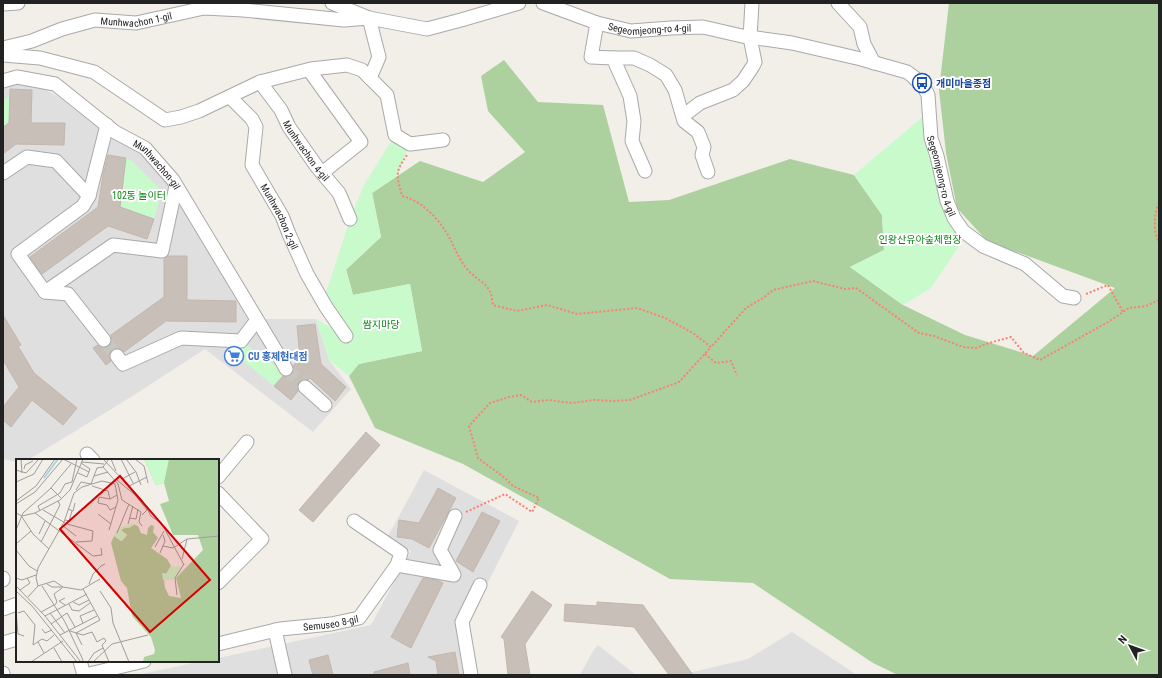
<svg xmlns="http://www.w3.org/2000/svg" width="1162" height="678" font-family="'Roboto Condensed','Noto Sans KR',sans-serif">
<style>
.residential{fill:#e0dfdf}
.forest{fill:#add19e}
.park{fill:#c8facc}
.building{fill:#c7bfb8;stroke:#c4b6ab}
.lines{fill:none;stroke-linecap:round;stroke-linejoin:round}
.minor-tunnel{stroke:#c8c6c1;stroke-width:13;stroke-dasharray:13 6;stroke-linecap:butt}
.minor-casing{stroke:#a9a9a9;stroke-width:15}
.path{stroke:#fa8072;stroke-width:2;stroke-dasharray:2 2;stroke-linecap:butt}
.minor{stroke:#fff;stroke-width:13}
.labels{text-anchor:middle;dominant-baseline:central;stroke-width:4;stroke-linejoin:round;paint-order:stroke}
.street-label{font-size:10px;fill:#222;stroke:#fff}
.transit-label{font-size:10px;font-weight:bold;fill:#164399;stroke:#fff;text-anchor:start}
.park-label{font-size:10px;fill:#0c8416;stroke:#fff}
.shop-label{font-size:10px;font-weight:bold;fill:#366cbe;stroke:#fff;text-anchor:start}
.inset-river{fill:none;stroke:#aad3df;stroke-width:2}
.inset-road{fill:none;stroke:#9f9d99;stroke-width:1}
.view{fill:#d40000;fill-opacity:0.15;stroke:#d40000;stroke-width:2}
.inset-edge{fill:none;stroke:#222;stroke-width:2}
</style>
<rect width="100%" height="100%" fill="#f2efe9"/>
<path class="residential" d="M14,84L45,89L60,98L102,131L139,153L170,185L257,319H316L329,360L351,389L313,432L205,349L131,397L28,460H17V462L3,459V87Z
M424,470L519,521L459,639L466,675H137L202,661H218V658L371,625L411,551L387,538Z
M792,632L857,675H680L748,659Z
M598,645L636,675H580L593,651Z"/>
<path class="forest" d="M949,3H1159V675H898L873,663L753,583L670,579L463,464L375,428L349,376L358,364L422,351L410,284L353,295L346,269L381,237L372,193L420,161L483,182L525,152L488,111L481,76L504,60L538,102L603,105L629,202L669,200L790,159L854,175L882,215L884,250L850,267L903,305L965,335L1033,356L1115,288L987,241L957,208L946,153L939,90Z"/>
<path class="park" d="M10,95L9,123L3,127V101Z
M927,113L928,138L966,236L931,288L903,305L850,267L884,250L882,215L854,175Z
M395,135L410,144L397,176L372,193L381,237L346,270L353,295L410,284L422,351L359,364L349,376L329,360L316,319L345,335L323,302L350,219L364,185Z
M126,158L132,161L162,191L154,219L120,207Z
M241,341L273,364L288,372L274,386L221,343Z"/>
<path class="building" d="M10,89L32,90L31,123H65L64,145L16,144L3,154V127L9,123Z
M108,155L126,158L120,207L154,219L147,239L108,226L42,274L30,257L98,207L103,175Z
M168,256H187V300L236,301V322L166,321L124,352L120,349H113L110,353L111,361L106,365L93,348L98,345L101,348L109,346L112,343L111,335L164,297V259Z
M3,315L21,345L18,346L34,373L77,408L63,425L32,400L11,427L3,420V407L19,387L3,360Z
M315,324L321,364L346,387L335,401L310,378L308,380L303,379L299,382L297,386L298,391L291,400L274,386L283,376H289L293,374L294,370L293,366L300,358L297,326Z
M366,432L380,445L313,522L299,510Z
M438,488L456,498L429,548L412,539L397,537L399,520L419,523Z
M482,512L500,521L473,572L456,561Z
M423,578L437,580L443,583L411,648L391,637Z
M532,591L552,605L525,644L530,675H508L504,639L501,637Z
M597,602L643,605L693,675H669L634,627L564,621L565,604L597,606Z
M455,652L459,675H438L436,661L428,657Z
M328,655L333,675H313L309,660Z
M408,663L410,675H374V672Z"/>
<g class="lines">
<path class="minor-tunnel" d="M104,340L117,356
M286,369L305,387"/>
<defs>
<g id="minor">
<path d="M332,3L369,18L427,29L461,20L519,3"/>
<path id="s1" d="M543,3L597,23L631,31L671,28L703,27L742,36L792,43L861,59L907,72L922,83"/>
<path d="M838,3L860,27L864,44L874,63"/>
<path d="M3,4L18,3"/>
<path d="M597,23L591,57L613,58L630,96L634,121L632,141L645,171"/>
<path id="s2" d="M3,48L32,41L62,29L95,20L136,23L204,8L243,10L344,20L369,18L379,57L370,78"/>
<path d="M3,55L40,58L94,72L165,120L181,117L199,111L260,82L311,69L347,65L362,70L387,95L395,135L410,144L443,140"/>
<path d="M613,58H634L650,65L666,75L675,90L684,121L698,132L704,147L702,155L708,172"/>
<path d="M309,70L361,142L322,173"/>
<path id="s3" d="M915,79L922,83L928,95L931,138L937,156L947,201L954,218L963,231L983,246L1025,264L1063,296L1074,298"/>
<path id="s4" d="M3,81L17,77L55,84L115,132L145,148L173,180L279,356L286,369"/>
<path id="s5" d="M260,82L281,110L289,127L317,167L339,193L350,219"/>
<path id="s6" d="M230,97L252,119L256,127L252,165L282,216L289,234L307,274L326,307L346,336"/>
<path d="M683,116L700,103L733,90L743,81L753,66L755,62L750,38L752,3"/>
<path d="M3,173L27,157L56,161L89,196L107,125"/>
<path d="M89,196L83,206L18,254L45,292L113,245L162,251L176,186"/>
<path d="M45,292L68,294L104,340"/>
<path d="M117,356L123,364L181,338L241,341L257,320"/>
<path d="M305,387L325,405"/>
<path d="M87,454L93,460"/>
<path d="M218,477L247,442"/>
<path d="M218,493L262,539L218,583"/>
<path d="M397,565L454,575L440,550L455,516"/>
<path d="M3,578V580"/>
<path d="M3,609L17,604"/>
<path d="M275,630L285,675"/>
<path d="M3,643L17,639"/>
<path id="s7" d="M218,644L280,629L331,624L359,618L397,565L401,553L354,521"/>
<path d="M80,661L84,675"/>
<path d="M3,673V675"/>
<path d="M85,675L144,661"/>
<path d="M471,675L462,622L480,585"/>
</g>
</defs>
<use href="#minor" class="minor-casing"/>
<path class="path" d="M407,155C394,173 397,176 402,196C420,200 436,216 446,232C454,244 457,257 467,269C473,277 484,281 489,290C492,294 492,300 493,305L517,311L547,305L577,314L637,308L665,318L693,333L711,347L746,308L763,298L773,290L813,281L845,289L856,288L919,333L934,336L963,347L976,348L989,343L1011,337L1024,353L1040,360L1108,322L1129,308L1146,306L1159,300
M1159,203C1154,214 1153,232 1159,242
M1159,259V264
M1086,294L1108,285L1123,312
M705,354L716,363L731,361L737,375
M466,512L505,494L532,512L539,498L513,486L505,478L478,458L469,426L490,403L509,397L521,395L532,402L549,400L572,403L594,400L615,401L630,400L679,382L711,347"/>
<use href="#minor" class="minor"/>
</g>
<defs>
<symbol id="bus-ring" viewBox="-11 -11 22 22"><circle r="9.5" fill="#fff" stroke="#1a4fb4" stroke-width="1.5"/><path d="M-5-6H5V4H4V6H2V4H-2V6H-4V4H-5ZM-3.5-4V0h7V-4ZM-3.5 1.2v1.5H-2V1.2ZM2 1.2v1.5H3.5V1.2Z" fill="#1a4fb4"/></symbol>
<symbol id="supermarket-ring" viewBox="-11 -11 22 22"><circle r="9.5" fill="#fff" stroke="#3f7fe0" stroke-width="1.5"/><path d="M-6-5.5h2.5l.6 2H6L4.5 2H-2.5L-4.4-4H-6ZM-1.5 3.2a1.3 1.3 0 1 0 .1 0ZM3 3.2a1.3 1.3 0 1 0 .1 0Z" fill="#3f7fe0"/></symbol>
</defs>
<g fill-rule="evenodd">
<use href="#bus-ring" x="911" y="72" width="22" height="22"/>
<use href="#supermarket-ring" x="223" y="345" width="22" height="22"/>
</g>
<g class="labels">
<g class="street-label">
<text stroke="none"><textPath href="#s2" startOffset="138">Munhwachon 1-gil</textPath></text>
<text stroke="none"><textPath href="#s1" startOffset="111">Segeomjeong-ro 4-gil</textPath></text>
<text stroke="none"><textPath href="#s5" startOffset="83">Munhwachon 4-gil</textPath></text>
<text stroke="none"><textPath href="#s4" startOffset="184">Munhwachon-gil</textPath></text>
<text stroke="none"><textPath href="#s3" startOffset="104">Segeomjeong-ro 4-gil</textPath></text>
<text stroke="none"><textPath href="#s6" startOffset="137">Munhwachon 2-gil</textPath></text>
<text stroke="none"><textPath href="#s7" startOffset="115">Semuseo 8-gil</textPath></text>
</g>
<g class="transit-label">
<text x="936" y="83">개미마을종점</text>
</g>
<g class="park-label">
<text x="139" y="195">102동 놀이터</text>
<text x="920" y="239">인왕산유아숲체험장</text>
<text x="381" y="324">쌈지마당</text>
</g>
<g class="shop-label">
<text x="248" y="356">CU 홍제현대점</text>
</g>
</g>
<g transform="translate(16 459)">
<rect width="203" height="203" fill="#f2efe9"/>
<path d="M128,0H203V203H127L128,198L138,195L139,191L135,178L116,157L111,129L105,122L95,84L98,77L105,82L111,76L105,71L116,65L122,67L125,74L131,76L132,69L135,66L138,67L137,73L142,79L135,89L151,100L155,107L150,115L147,114L149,129L153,137L165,139L160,119L187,91L182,76H157L144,45L153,42L148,24L140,26Z" fill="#add19e"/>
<path d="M128,0H153L148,24L140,26ZM123,63L113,69H107L105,71L111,76L106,82L98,77L100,70L101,73L102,69ZM155,107L166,108L158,121H147L146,114L151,115Z" fill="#c8facc"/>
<path class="inset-river" d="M28,19L42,0"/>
<path class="inset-road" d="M5,0L6,14M47,0L73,13M87,0L126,41L135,57L146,65L168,106M95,0L100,12M105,0L117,24M110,0L120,13L125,26M119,0L128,7L132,24M66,3L88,5M87,8L102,25L106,41L125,53L123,63L126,67M8,10L9,6L17,2M0,11L10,14L23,0M62,14L71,18L74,10L65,4M78,17L92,13M106,20L119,13M101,21L119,36L131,51L126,56M0,23L18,15L27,0M56,23L61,0M20,27L39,0M76,27L92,32L94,40L101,36M113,27L131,18M35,29L45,39M60,31L65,23L75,25L81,9L87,8L93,0M94,40L83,38L82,44L91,46L94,51L100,48M0,42L20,27M0,45L19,33L47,0M52,50L57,52L59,44M27,51L51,65L77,72L76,82L60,83M24,52L22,47L44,34L49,25L56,23M0,54L6,57L19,54L44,41L54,31L67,0M19,54L77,97L86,96L85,89M82,55L95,65M6,58L17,75L33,90M114,59L120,60L122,50M49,61L53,62L56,52M112,65L117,47M46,66L60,77M0,71L7,54L34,30L55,5M101,74L113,45M23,75L29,62M25,83L44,46L42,42M0,85L15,72M147,87L157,89L171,80L203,77M139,88L148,72M0,91L13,107L21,112M144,94L149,82L147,76M166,100L171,80M0,119L6,121L20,116M31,125L36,128H47M73,125L77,115L85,107L89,105M0,127L29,157L65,203M22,127L38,122L47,128L65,131L84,120M26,127L49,163L67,201L66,203M4,131L14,124L11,119M0,132L16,147L61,203M84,132L95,149L97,164L113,203M161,136L159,119L168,105M12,138L22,127L20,119L22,109L48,63L58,34L66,28L86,22L99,25L102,41L93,71M49,139L43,142L49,146M57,143L63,146L73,141M53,145L56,151L63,152L74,144M38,147L41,143L38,135L46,129M0,152L2,175L8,177M25,153L38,146M2,154L8,152L19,166L17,186L26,180L31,182L38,176M34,154L49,174M29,157L71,135M67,164L64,157L78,151M35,165L51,154L59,168M26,170L29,174L36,171M54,172L67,176L76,173L81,183L88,179L90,182L86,186L93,203M44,176L81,157M22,183L28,194M66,186L60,174L84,161L67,130M38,189L46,203M15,203L47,182M72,203L78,194L87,189M77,203L96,185L132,176"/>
<path class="view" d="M104,17L194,121L134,173L44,70Z"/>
<rect width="203" height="203" class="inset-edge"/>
</g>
<rect width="1162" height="678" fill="none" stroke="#222222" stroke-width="8"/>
<g transform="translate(1130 646) rotate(311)" stroke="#ffffff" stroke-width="3" paint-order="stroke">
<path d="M0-3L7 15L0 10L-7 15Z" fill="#222222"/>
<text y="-6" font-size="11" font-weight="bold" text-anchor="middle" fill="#222222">N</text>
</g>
</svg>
